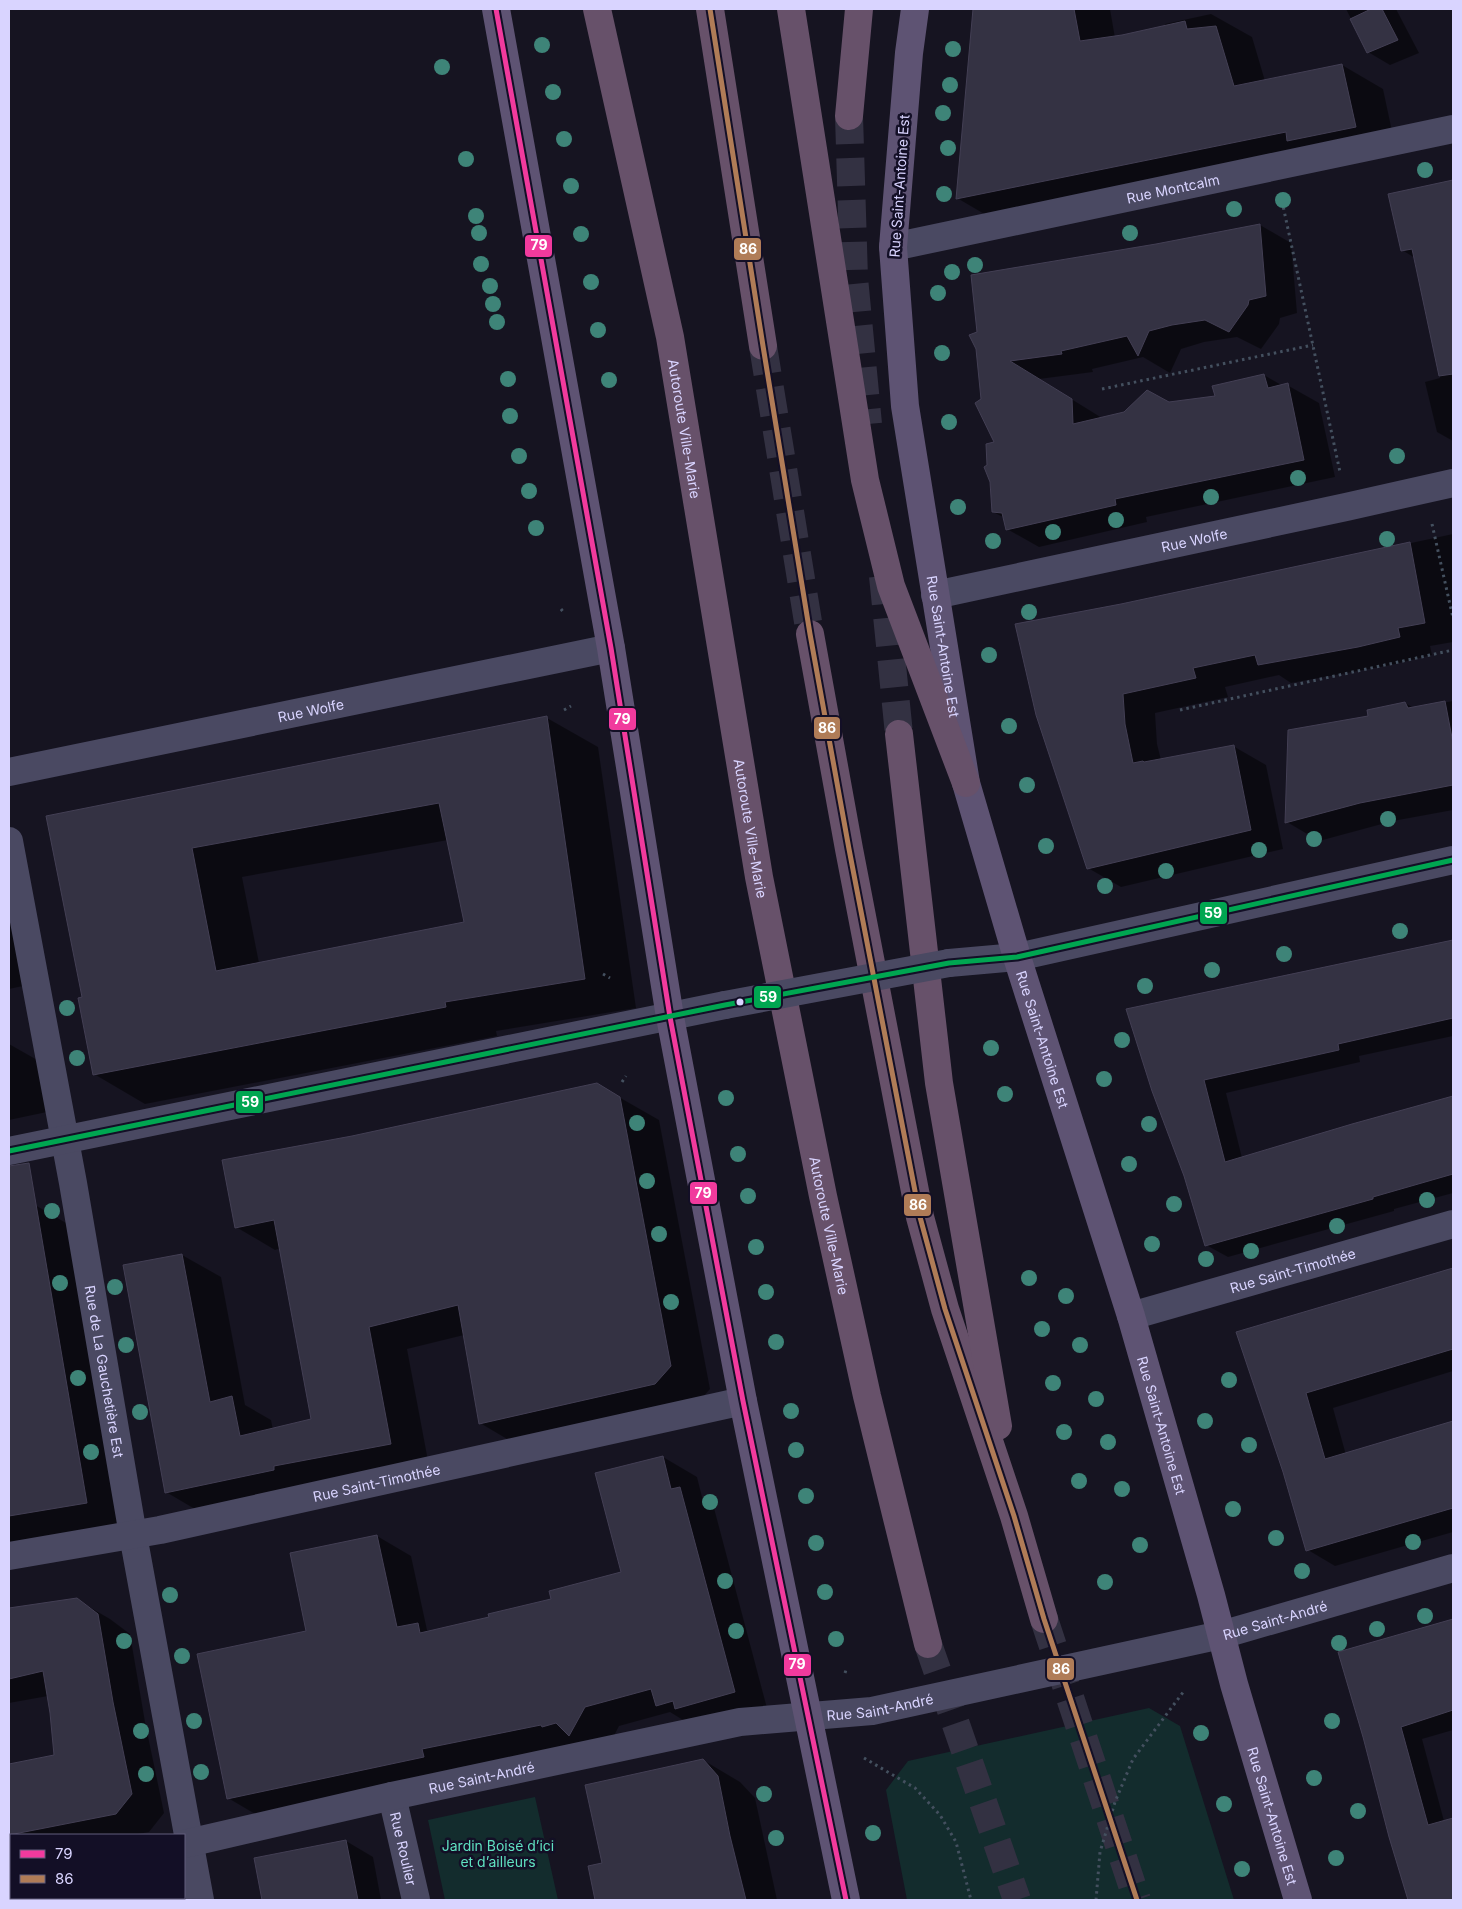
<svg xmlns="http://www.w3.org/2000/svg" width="1462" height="1909" font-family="Inter,sans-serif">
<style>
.green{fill:#132c2d}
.shadow{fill:#0007;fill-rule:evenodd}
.building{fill:#343243;stroke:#433f54;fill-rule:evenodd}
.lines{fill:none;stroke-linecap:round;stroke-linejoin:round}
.highway-tunnel{stroke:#333142;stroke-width:28;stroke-dasharray:28 14;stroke-linecap:butt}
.path{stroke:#44505f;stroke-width:3;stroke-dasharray:2.5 4;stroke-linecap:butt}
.minor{stroke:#4a4962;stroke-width:28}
.major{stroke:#5e5373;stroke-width:28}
.highway{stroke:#67516a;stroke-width:28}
.minor-bridge{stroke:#4a4962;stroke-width:28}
.bus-1-casing{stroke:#130f26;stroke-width:9}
.bus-2-casing{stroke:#130f26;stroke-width:9}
.bus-3-casing{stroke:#130f26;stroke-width:9}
.bus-1{stroke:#f13a9d;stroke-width:5}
.bus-2{stroke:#b07c57;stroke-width:5}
.bus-3{stroke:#00a651;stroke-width:5}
.tree{fill:#3e8478}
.bus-dot{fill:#d9d4ff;stroke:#130f26;stroke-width:2}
.labels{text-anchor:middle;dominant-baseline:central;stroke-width:5;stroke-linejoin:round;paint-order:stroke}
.street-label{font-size:14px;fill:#d9d4ff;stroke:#130f26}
.park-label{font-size:14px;fill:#5fe0c0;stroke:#130f26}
.line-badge{stroke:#130f26;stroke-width:2}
.badge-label{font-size:14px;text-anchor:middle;font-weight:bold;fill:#fff}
</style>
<rect width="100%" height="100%" fill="#161421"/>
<path class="green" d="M1149,1708L1180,1726L1234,1900H907L886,1790L908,1761Z
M535,1797L558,1900H445L428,1820Z"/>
<path class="shadow" d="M974,9H1110L1115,38L1166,27L1165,24L1211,14L1252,37L1265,81L1342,65L1383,89L1396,150L998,222L957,198Z
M1346,9H1396L1419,53L1390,65L1368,52Z
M1453,181V441L1437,432L1425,382L1440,378L1415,258L1402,250L1390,194Z
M1260,225L1291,243L1297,313L1280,318L1279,324L1261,349L1237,337L1204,342L1181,349L1170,373L1143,357L1092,369L1093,372L1039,379L1102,418L1169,404L1216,397L1264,375L1283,386L1287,385L1319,403L1335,477L1146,517L1147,522L1039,547L1007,529L1005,518L993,512L988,465L996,443L982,400L979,366L1156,245Z
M1453,534V642L1430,646L1432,655L1391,665L1291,683L1279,675L1225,687L1228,697L1155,713L1157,744L1161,760L1233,746L1266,765L1283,849L1121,887L1088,868L1121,605Z
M1453,701V810L1393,821L1319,841L1287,822L1369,717L1405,703L1414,708Z
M547,718L598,747L636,1008L496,1031L497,1036L145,1104L94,1074L83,998L48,817ZM448,840L465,923L259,963L242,877Z
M9,909L23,986L9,989Z
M1453,941V1036L1359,1056L1360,1062L1226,1093L1242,1158L1352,1125L1453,1097V1193L1394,1209V1211L1228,1257L1206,1245L1185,1175L1153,1091L1366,958Z
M9,1044L39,1061L47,1112L9,1120Z
M596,1084L659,1120L710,1389L695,1406L519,1446L480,1423L464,1335L407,1349L429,1466L205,1515L166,1492L124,1266L182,1255L221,1277L245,1405L271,1420L273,1430L313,1420L281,1248L275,1250L236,1227L353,1137Z
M35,1205L85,1234L136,1532L9,1553V1210Z
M1453,1269V1371L1333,1408L1346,1455L1453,1424V1532L1335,1566L1308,1550L1284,1471L1238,1333Z
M663,1457L697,1477L703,1501L714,1508L768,1712L691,1725L670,1712L619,1726L604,1755L584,1744L456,1768L458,1777L262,1818L228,1798L308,1631L291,1554L377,1536L411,1556L427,1630L431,1632L490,1618L552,1600L622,1573Z
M77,1600L110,1619L130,1634L145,1722L164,1813L149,1832L133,1835H11V1859H9V1765L56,1756L48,1696L9,1703V1610Z
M1453,1620V1730L1422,1739L1444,1821L1453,1819V1900H1410L1390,1837L1364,1737L1340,1652Z
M703,1760L740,1782L755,1798L777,1900H596L589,1867L603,1864Z
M346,1841L373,1857L381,1900H263L256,1859Z
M184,1897L189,1900H61L73,1898Z"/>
<path class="building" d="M973,9H1074L1080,41L1122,35L1185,21L1187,29L1216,26L1234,86L1342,64L1356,127L1287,141L1286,132L956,199Z
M1371,9H1382L1398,40L1367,53L1350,19Z
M1453,180V374L1439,376L1412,249L1401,251L1388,194Z
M1260,224L1266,296L1249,300L1248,305L1229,332L1205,320L1172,325L1149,331L1138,356L1127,336L1061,351L1062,354L1010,361L1072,399L1073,424L1124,412L1147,390L1169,402L1215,396L1212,386L1264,374L1268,388L1288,383L1304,460L1115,499L1116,505L1006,530L1002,513L992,512L990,482L984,467L987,465L986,444L994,442L975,403L981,399L976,349L969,335L977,332L971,275L1156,244Z
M1410,542L1425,623L1398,628L1400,637L1358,647L1258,665L1255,655L1193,668L1196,678L1123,694L1125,724L1133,763L1143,761L1144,762L1234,745L1251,830L1087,869L1036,715L1015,624L1121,604Z
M1445,701L1453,743V785L1360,803L1285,823L1288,730L1368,716L1367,710L1405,702L1408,708Z
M547,716L585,979L445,1002L446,1007L93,1075L78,998L82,997L46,816ZM439,803L464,922L216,971L192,848Z
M1453,940V1018L1338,1044L1339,1050L1204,1080L1225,1162L1352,1124L1453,1096V1174L1373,1197V1199L1205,1246L1184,1176L1152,1091L1126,1009Z
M597,1083L620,1097L671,1366L655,1384L479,1424L458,1305L369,1327L391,1444L274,1466V1470L165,1493L123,1265L182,1254L210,1402L232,1396L240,1436L311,1419L274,1220L235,1228L222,1160L352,1136Z
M29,1163L87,1503L9,1516V1166Z
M1453,1268V1349L1306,1393L1325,1459L1453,1421V1508L1306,1551L1283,1472L1236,1332Z
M663,1456L671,1489L680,1487L735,1692L675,1709L673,1701L656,1706L651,1689L585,1707L569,1736L556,1723L542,1727L541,1725L422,1749L424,1757L227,1799L197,1654L306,1631L290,1553L377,1535L397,1627L418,1623L420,1633L489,1617L488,1614L551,1599L549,1591L621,1572L595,1473Z
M77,1598L98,1614L113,1702L132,1794L116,1814L9,1835V1764L54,1755L50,1713L43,1671L9,1679V1608Z
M1453,1619V1710L1401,1727L1428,1825L1453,1818V1900H1408L1389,1837L1363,1737L1338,1652Z
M703,1759L718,1776L730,1836L746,1900H595L588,1866L602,1863L585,1785Z
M346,1840L358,1900H262L254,1858Z"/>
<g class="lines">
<path class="highway-tunnel" d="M849,116L854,278L868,424
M763,346L810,634
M883,576L899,734
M1044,1619L1137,1900
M928,1644L1017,1900"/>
<path class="path" d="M1282,201L1340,472
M1102,389L1313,345
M1432,524L1453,618
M561,609L564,613
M564,710L571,706
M1180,710L1453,650
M603,974L610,978
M622,1082L626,1076
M845,1673L847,1667
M864,1758L915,1788L940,1815L956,1842L971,1900
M1096,1900L1100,1852L1115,1802L1133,1759L1184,1691"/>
<g class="minor">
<path id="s1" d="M893,247L1453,129"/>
<path id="s2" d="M935,595L1346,507L1453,483"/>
<path id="s3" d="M9,772L611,648"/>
<path id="s4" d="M9,841L73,1183L133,1535L200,1900"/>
<path d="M949,963L1017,957L1453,860"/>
<path d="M9,1151L725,1005"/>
<path id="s5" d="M1131,1316L1453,1224"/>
<path id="s6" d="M9,1556L160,1530L743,1401"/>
<path id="s7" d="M392,1796L416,1900"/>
<path id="s8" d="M184,1844L392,1796L740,1722L872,1711L1221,1635L1453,1568"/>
<path d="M9,1879H11"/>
</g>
<g class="major">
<path d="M496,9L611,648L670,1017L743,1401L846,1900"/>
<path id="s9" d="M915,9L909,53L893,247L905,406L966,783L1017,957L1131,1316L1211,1595L1234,1684L1298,1900"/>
</g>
<g class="highway">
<path id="s10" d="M597,9L670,337L759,877L823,1196L867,1396L928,1644"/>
<path d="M710,9L763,346"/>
<path d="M791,9L865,480L891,586L966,783"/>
<path d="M849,116L859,9"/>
<path d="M810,634L849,849L920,1217L945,1309L1014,1516L1044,1619"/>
<path d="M899,734L939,1083L998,1426"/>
</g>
<path class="minor-bridge" d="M725,1005L949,963"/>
<defs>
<path id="bus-1" d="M496,9L611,648L670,1017L743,1401L846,1900"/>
<path id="bus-2" d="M710,9L763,346L810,634L849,849L920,1217L945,1309L1014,1516L1044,1619L1137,1900"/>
<path id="bus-3" d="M9,1151L725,1005L949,963L1017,957L1453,860"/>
</defs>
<use href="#bus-1" class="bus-1-casing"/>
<use href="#bus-2" class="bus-2-casing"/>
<use href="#bus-3" class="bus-3-casing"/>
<use href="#bus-1" class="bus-1"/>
<use href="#bus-2" class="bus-2"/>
<use href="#bus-3" class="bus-3"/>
</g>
<g class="tree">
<circle cx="542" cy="45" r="8"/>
<circle cx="953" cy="49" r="8"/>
<circle cx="442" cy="67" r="8"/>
<circle cx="950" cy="85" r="8"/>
<circle cx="553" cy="92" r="8"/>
<circle cx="943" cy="113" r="8"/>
<circle cx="564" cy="139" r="8"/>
<circle cx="948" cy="148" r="8"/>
<circle cx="466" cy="159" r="8"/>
<circle cx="1425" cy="170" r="8"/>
<circle cx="571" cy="186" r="8"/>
<circle cx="944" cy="194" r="8"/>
<circle cx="1283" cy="200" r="8"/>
<circle cx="1234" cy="209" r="8"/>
<circle cx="476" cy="216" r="8"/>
<circle cx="479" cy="233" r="8"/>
<circle cx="1130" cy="233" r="8"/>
<circle cx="581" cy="234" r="8"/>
<circle cx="481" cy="264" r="8"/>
<circle cx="975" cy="265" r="8"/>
<circle cx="952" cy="272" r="8"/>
<circle cx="591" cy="282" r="8"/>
<circle cx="490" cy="286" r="8"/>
<circle cx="938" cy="293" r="8"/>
<circle cx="493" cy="304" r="8"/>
<circle cx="497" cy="322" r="8"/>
<circle cx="598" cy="330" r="8"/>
<circle cx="942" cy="353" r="8"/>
<circle cx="508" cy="379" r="8"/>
<circle cx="609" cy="380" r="8"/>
<circle cx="510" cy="416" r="8"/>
<circle cx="949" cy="422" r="8"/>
<circle cx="519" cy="456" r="8"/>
<circle cx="1397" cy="456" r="8"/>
<circle cx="1298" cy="478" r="8"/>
<circle cx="529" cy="491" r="8"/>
<circle cx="1211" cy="497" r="8"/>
<circle cx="958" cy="507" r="8"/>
<circle cx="1116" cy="520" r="8"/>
<circle cx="536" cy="528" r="8"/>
<circle cx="1053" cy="532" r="8"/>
<circle cx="1387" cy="539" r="8"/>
<circle cx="993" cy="541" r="8"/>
<circle cx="1029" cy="612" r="8"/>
<circle cx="989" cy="655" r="8"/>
<circle cx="1009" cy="726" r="8"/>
<circle cx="1027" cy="785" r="8"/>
<circle cx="1388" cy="819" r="8"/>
<circle cx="1314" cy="839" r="8"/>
<circle cx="1046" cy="846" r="8"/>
<circle cx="1259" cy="850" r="8"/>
<circle cx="1166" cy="871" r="8"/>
<circle cx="1105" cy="886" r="8"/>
<circle cx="1400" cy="931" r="8"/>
<circle cx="1284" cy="954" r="8"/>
<circle cx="1212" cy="970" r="8"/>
<circle cx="1145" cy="986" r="8"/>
<circle cx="67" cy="1008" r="8"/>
<circle cx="1122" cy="1040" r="8"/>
<circle cx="991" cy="1048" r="8"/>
<circle cx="77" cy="1058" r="8"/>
<circle cx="1104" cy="1079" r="8"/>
<circle cx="1005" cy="1094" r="8"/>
<circle cx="726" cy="1098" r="8"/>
<circle cx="637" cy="1123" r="8"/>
<circle cx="1149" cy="1124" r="8"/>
<circle cx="738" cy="1154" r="8"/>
<circle cx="1129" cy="1164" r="8"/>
<circle cx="647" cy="1181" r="8"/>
<circle cx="748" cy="1196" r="8"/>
<circle cx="1427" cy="1200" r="8"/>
<circle cx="1174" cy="1204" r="8"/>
<circle cx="52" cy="1211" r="8"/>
<circle cx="1337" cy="1226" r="8"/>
<circle cx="659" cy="1234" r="8"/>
<circle cx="1152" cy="1244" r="8"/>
<circle cx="756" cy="1247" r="8"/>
<circle cx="1251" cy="1251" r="8"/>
<circle cx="1206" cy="1259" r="8"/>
<circle cx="1029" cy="1278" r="8"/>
<circle cx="60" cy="1283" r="8"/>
<circle cx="115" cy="1287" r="8"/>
<circle cx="766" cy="1292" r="8"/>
<circle cx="1066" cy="1296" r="8"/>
<circle cx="671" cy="1302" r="8"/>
<circle cx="1042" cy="1329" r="8"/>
<circle cx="776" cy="1342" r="8"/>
<circle cx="126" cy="1345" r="8"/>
<circle cx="1080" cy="1345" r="8"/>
<circle cx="78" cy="1378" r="8"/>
<circle cx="1229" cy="1380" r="8"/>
<circle cx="1053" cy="1383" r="8"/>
<circle cx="1096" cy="1399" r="8"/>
<circle cx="791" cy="1411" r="8"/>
<circle cx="140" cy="1412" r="8"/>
<circle cx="1205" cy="1421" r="8"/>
<circle cx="1064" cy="1432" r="8"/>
<circle cx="1108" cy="1442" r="8"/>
<circle cx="1249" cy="1445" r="8"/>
<circle cx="796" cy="1450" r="8"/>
<circle cx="91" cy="1452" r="8"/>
<circle cx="1079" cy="1481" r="8"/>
<circle cx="1122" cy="1489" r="8"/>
<circle cx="806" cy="1496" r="8"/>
<circle cx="710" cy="1502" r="8"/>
<circle cx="1233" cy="1509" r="8"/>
<circle cx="1276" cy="1538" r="8"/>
<circle cx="1413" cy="1542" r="8"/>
<circle cx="816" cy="1543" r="8"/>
<circle cx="1140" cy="1545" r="8"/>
<circle cx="1302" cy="1571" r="8"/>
<circle cx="725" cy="1581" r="8"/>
<circle cx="1105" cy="1582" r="8"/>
<circle cx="825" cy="1592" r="8"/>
<circle cx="170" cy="1595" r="8"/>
<circle cx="1425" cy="1616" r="8"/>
<circle cx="1377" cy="1629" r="8"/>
<circle cx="736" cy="1631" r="8"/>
<circle cx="836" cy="1639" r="8"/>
<circle cx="124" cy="1641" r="8"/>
<circle cx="1339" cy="1643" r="8"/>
<circle cx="182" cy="1656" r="8"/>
<circle cx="194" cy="1721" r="8"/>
<circle cx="1332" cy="1721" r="8"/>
<circle cx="141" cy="1731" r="8"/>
<circle cx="1201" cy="1733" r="8"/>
<circle cx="201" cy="1772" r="8"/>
<circle cx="146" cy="1774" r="8"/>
<circle cx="1314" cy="1778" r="8"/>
<circle cx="764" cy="1794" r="8"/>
<circle cx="1224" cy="1804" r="8"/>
<circle cx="1358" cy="1811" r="8"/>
<circle cx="873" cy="1833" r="8"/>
<circle cx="776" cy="1838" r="8"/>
<circle cx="1336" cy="1858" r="8"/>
<circle cx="1242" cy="1869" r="8"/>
</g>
<circle class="bus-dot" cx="740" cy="1002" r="4.5"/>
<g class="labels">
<g class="street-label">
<text transform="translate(899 186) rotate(-86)">Rue Saint-Antoine Est</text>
<text stroke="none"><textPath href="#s1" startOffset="286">Rue Montcalm</textPath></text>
<text stroke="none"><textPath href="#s10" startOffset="429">Autoroute Ville-Marie</textPath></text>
<text stroke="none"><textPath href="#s2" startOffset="265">Rue Wolfe</textPath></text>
<text stroke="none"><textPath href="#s9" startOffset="642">Rue Saint-Antoine Est</textPath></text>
<text stroke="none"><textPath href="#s3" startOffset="308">Rue Wolfe</textPath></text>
<text stroke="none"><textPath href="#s10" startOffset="834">Autoroute Ville-Marie</textPath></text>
<text stroke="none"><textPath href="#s9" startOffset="1048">Rue Saint-Antoine Est</textPath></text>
<text stroke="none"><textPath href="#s10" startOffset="1239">Autoroute Ville-Marie</textPath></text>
<text stroke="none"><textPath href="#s5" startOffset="168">Rue Saint-Timothée</textPath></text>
<text stroke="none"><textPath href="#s4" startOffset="539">Rue de La Gauchetière Est</textPath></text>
<text stroke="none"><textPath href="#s9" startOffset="1452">Rue Saint-Antoine Est</textPath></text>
<text stroke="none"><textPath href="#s6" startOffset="375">Rue Saint-Timothée</textPath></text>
<text stroke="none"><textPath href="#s8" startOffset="1115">Rue Saint-André</textPath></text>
<text stroke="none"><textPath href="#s8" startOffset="710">Rue Saint-André</textPath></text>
<text stroke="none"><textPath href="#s8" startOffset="305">Rue Saint-André</textPath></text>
<text stroke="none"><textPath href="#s9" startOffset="1858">Rue Saint-Antoine Est</textPath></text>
<text stroke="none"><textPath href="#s7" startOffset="54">Rue Roulier</textPath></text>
</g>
<g class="park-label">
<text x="498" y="1845">Jardin Boisé d’ici<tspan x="498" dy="16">et d’ailleurs</tspan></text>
</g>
</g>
<g class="line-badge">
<rect x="524" y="234" width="29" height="24" rx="5" fill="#f13a9d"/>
<rect x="733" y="237" width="29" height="24" rx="5" fill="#b07c57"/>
<rect x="608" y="707" width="29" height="24" rx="5" fill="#f13a9d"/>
<rect x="813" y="716" width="28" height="24" rx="5" fill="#b07c57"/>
<rect x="1199" y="901" width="29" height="24" rx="5" fill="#00a651"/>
<rect x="753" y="985" width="29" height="24" rx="5" fill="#00a651"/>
<rect x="235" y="1090" width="29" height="24" rx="5" fill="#00a651"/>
<rect x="689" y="1181" width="29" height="24" rx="5" fill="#f13a9d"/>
<rect x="903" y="1193" width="29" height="24" rx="5" fill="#b07c57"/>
<rect x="783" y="1653" width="29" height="24" rx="5" fill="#f13a9d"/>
<rect x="1046" y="1657" width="29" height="24" rx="5" fill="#b07c57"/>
</g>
<g class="badge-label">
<text x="539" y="250">79</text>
<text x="748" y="254">86</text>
<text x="622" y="724">79</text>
<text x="827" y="733">86</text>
<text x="1213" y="918">59</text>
<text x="768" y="1002">59</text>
<text x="250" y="1107">59</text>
<text x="703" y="1198">79</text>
<text x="918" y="1210">86</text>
<text x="797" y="1669">79</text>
<text x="1061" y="1674">86</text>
</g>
<rect width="1462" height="1909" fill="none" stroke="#d9d4ff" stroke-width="20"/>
<rect x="10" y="1834" width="175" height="65" fill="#130f26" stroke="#625e7d"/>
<rect x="20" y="1850" width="25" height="8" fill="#f13a9d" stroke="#625e7d"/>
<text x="55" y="1859" font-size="15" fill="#d9d4ff">79</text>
<rect x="20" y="1875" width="25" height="8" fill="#b07c57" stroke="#625e7d"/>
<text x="55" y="1884" font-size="15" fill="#d9d4ff">86</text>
</svg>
